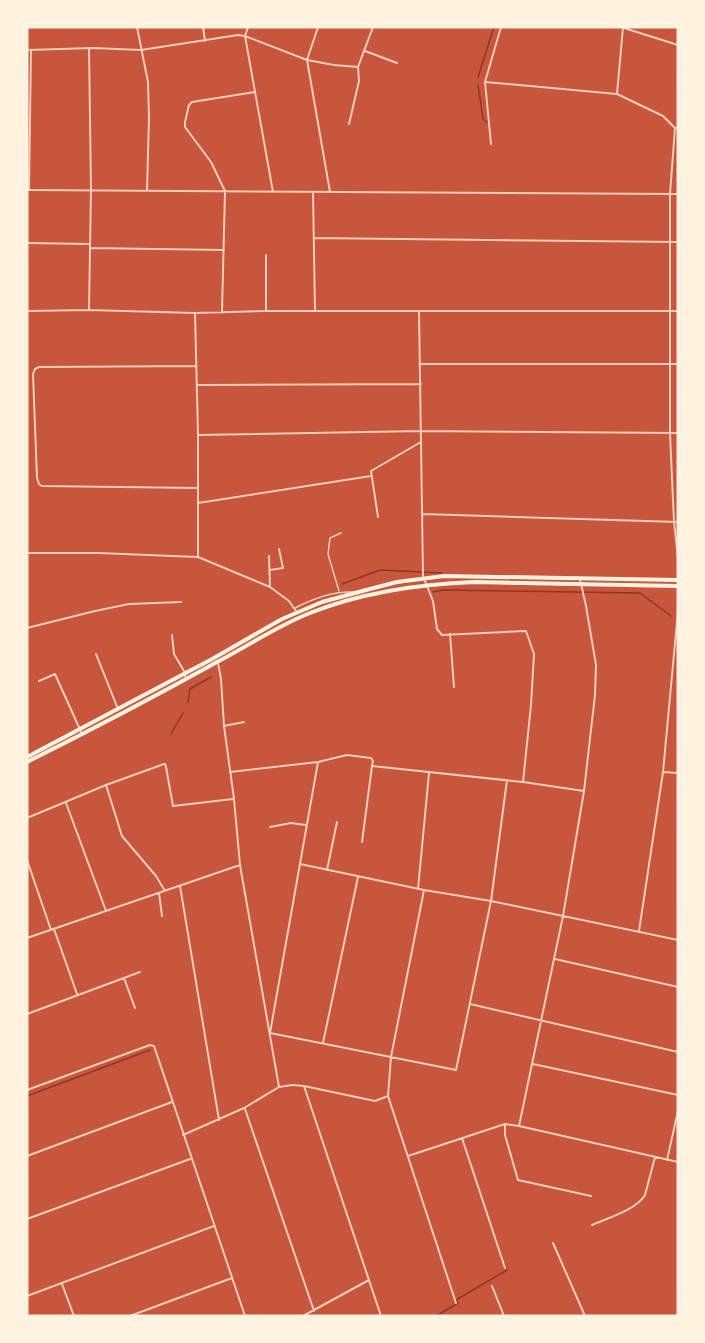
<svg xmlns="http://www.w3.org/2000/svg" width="705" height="1343" font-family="Arial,sans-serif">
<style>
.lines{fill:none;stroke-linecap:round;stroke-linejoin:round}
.stream{stroke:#8f3625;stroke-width:1.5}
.service{stroke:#f1ccb7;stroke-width:1.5}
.minor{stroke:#f1ccb7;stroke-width:2}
.primary{stroke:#fff3e0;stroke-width:4}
</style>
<rect width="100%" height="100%" fill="#c8553d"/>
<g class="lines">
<path class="stream" d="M478,77L494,27
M478,85L483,119L487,122
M342,584L380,570L442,573
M433,592L443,590L640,593L671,616
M188,702L190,689L211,677
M171,734L183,713
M27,1096L150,1050
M436,1316L458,1303L456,1300L507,1270"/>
<path class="service" d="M339,591L328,554L330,538L341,533
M295,608C314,598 333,591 353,592"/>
<path class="minor" d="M137,27L148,82L149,117L147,191
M203,27L205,41
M248,27L245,36L273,192
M318,27L307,60L330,192
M624,28L678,45
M27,50L93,48L141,50L238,35L245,36L307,60L334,65L358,67
M365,51L397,63
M358,67L373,27
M485,82L617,94L663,116L675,128H678
M617,94L623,27
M349,124L359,81L358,67
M675,128L670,194V433L674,522L678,558
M491,144L485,82L501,27
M27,190L678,194
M29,190L31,50
M313,192L315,311
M314,238L678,242
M27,243L90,244
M90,248L224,250
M266,255V311
M89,310L91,190L89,48
M27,311L89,310L195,313L266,311H678
M419,311L423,576L433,601L437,629L442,635L526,631L534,654L531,705L523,782
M222,312L225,191L211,162L185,127V122L189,105L192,102L255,92
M195,313L198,435V557
M420,364H678
M196,366L39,367L35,369L33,374L37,478L39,484L42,486L198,488
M197,385L421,384
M198,435L421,431L678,433
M198,503L371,476
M423,514L678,522
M378,517L371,471L421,442
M27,553H98L198,557L270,587L289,601L296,611
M269,556L270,587
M270,570L283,568L279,549
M27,628L95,611L129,604L181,602
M450,634L454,687
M172,635L174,654L184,671L186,679
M96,654L118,709
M218,663L221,679L224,726L234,799L240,865L279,1087
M39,681L55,674L82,734
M224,726L244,722
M318,762L270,1033L456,1070L491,901L507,780
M372,766L523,782L584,791
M230,772L318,762L347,755L371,758L373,761L372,766L362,842
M663,772L678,773
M106,785L122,836L156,876L165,891
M66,803L106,911
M27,818L106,785L164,764H165L166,767L173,806L233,799
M270,827L291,823L306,825
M27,860L51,930
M300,864L424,890L491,901L678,940
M327,870L337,822
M180,886L219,1120
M418,889L429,773
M424,890L391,1057L388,1096L456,1303
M159,893L162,916
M54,929L77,994
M639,931L663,772L678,611
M27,938L240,865
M555,959L678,987
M124,978L135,1008
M470,1004L678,1052
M27,1014L140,972
M323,1043L358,877
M533,1064L678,1095
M304,1086L381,1316
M27,1090L150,1045L154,1046L245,1316
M245,1109L314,1311
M505,1124V1135L518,1180L591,1196
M519,1126L563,916L584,791L595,695L596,665L586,606L580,579
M183,1135L244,1108L279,1087L292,1085L304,1086L375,1101L388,1096
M462,1138L505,1268
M27,1156L172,1102
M408,1156L505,1124L519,1126L678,1162
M667,1160L678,1111
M27,1219L190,1159
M592,1225C608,1218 636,1210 645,1195L655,1157
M553,1243L585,1316
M62,1284L74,1316
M492,1286L504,1316
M27,1296L214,1226
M130,1316L232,1278
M303,1316L369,1280"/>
<path class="primary" d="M27,757L214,658L282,619L322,602L370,589L397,582L444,576L678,580
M27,762C91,730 154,697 217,662C248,646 277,626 310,613C363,592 419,584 475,582L678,586"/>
</g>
<rect width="705" height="1343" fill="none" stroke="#fff3e0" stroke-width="57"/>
</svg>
